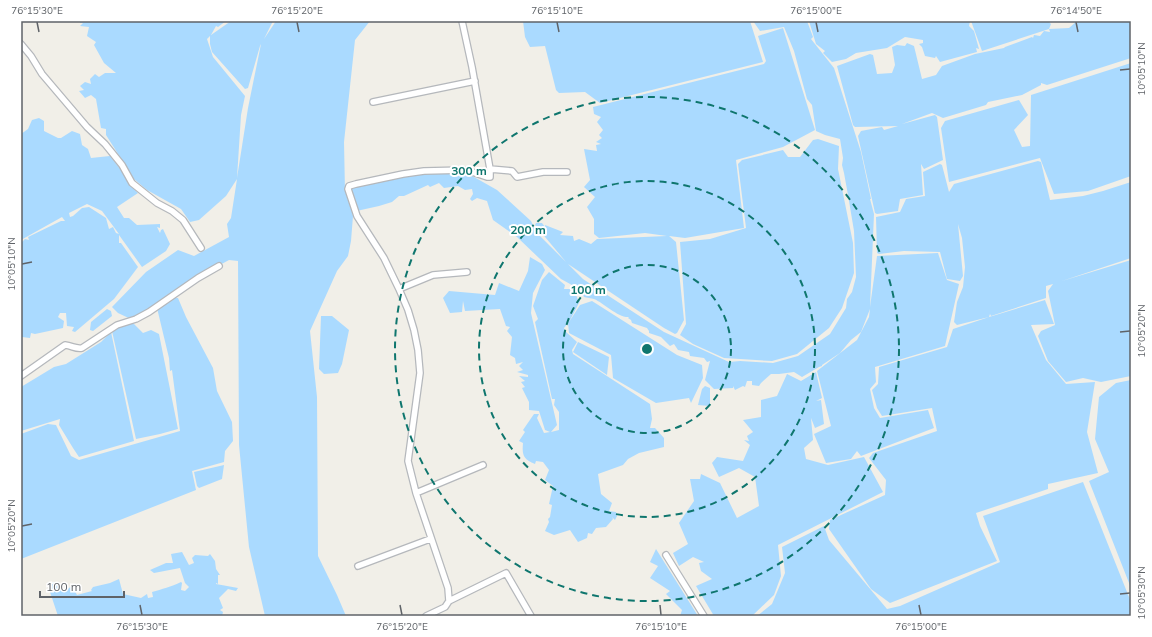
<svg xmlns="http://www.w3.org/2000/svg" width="1152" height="637" font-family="Mulish,sans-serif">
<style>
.water{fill:#aadaff;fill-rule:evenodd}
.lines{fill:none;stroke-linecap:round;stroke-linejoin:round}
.minor-casing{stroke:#b5b8bc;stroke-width:8}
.minor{stroke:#fff;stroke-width:5.5}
.ticks{fill:none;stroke:#5f6368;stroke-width:1.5}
.ring{fill:none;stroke:#0f766e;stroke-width:2;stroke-dasharray:7 5}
.centre{fill:#0f766e;stroke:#fff;stroke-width:2}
.ring-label{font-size:12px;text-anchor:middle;font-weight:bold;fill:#0f766e;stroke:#fff;stroke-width:4;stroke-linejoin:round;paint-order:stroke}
.neatline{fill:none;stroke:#5f6368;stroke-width:1.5}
.ticks-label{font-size:10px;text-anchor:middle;fill:#5f6368}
</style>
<rect width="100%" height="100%" fill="#f1efe8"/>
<path class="water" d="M80,21H226L218,27L216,26L211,35L231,21H273L264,39L276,21H370L355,40L344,142L345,192L356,187L411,174L467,173L497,190L531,221L537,233L566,262L535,225L536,223H542L545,227V225L563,232L560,235L573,236L574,241L579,239L591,244L597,239L667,236L645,233L599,238L594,234V219L587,207L595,197L584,187L590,180L584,149L597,151L596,145L601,144L596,142L602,138L599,135L603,130L597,122L601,117L594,114L593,107L764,64L766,61L758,36L783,28L815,130L783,147L736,160L744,228L685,238L669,236L676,242L684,320L677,333L675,334L664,328L568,264L583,279L598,289L664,332L729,362L740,361L773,363L798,356L830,334L846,308L847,299L852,292L856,277L854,231L848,195L844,173L842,165L843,158L840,139L825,135L816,131L812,105L807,99L794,51L784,27L760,31L753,21H807L813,37L811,39L834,68L861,152L871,199H870L874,214L870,307L877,256L938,253L947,280L959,284L945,346L875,367L876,382L870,389L874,408L880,418L928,410L934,428L861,456L857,451L851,459C842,460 835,462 826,463L814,434L831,426L817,371L857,340L869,317L870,309L861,332L851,340L840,353L822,365V366L819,367L802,377L794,372L779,374H771L761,383L759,386L752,385V381H747L745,387L743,386L735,390L733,386V388L714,389L705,380L710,361L707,362L704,358L690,356L689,352L678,350L674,344L670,346L661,337L649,333V331L647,328L632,323L631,320L628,318L629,317C618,318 604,303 594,299C591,298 587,298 584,297L581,290L561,279L517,237L493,220L487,201L477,198L472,201L470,199L473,194L472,189L465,190L458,186L444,188L439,183L430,187L428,185L404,196H399L392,202L379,206L352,212L353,216L351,241L348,256L337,271L310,331L317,397L318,556L337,595L346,616H265L249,547L239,445L238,261L229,260L196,278L137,322L118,313L112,307L146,272L178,250L194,256L229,237L227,224L231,218L237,179L226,196L199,220L190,222L181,209L147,190L134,179L106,135V129L101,128L96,99L91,95L85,98L79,91L84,90L80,86L85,82L91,84L90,79L95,74L99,77L105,73H116L104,63L94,45L96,42L87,36L89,27L80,26L83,23H80ZM210,36V44L212,52L245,89L248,88L260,46L261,44L248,108L237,178L241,115L245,96L213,57L207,39Z
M523,21H750L763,62L600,103L585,92L559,93L556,90L545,46L530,47L525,37Z
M809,21H970L969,26L974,31L979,49L976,48L977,52L940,62L936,56L935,58L925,56L922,47L919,44L923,43V40L905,37L887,48L856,53L846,59L832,62L823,53L825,51L816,44Z
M971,21H1048L1051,24L1049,29L982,51Z
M1077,21H1131V58L1047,85L1041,83V85L1022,95L988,102L986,105L943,118L932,113L902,124L935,115L937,117L943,160L924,169L921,164L923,195L900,199L898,211L877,214L875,213L858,136L861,131L882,127L884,130L898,126L855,127L853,125L837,66L870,54L873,55L877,74L892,73L895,65L892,47L897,45L905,46L907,43L914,46L922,79L936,75L942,66L975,54L1004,48L1005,47L1032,37L1033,38L1034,35L1040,36L1044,31L1050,32L1049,29L1069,28Z
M1131,63V176L1088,191L1054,194L1040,158L949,182L941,128L945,121L1019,100L1028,115L1014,130L1022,147L1030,146L1031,95Z
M39,118L44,121V131L58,138H61L72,131L80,134L82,145L88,149L91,158L110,156L125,175L128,183L138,193L117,207L124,218H129L137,225L160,224V228L157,227L160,233L161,230L163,229L170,244L166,251L142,267L119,235V243H121L138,267L114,299L75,332L72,331L74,327L67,326L66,313H60L58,317L64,321L63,328L35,334L31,333L30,338L22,337L21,338V243L25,239L29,240L28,237L61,221H65L62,217L21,240V134L28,129L32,120ZM87,204L102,211L119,234L116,233L113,227L109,229L106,218L89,207L82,208L73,216L70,217L69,213Z
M818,139L839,146L838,169L853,243L854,273L842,308L829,328L797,354L772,361L724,358L693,344L680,335L686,324L680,242L710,239L746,228L738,164L742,160L783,150L788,157H800L813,140Z
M1038,161L1041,162L1050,200L1083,196L1103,191L1131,182V258L1062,281L1131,260V376L1101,382L1083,378L1066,382L1048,361L1038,336L1041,331L1055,325L1048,291L1053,284L1046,286V298L991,316L990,314L989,317L1045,300L1054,324L1031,325L1046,360L1066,384L1095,382L1087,432L1098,473L1048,484V489L976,513L980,526L997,561L890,603L871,589L829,529L830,520L885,495L886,480L869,458L873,453L937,431L932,408L882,416L877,408L872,390L878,384L879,367L947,347L953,329L989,317L957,325L954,322L957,302L963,287L965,267L962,238L958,224L963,276L960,281L947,279L940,252L904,251L879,254L877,253L876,217L900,212L906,199L925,196L923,172L940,164L942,165L949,192L954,184Z
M530,257L542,264L545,270L533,293L531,313L557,425L551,432L559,430V412L554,405L555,399H552L535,322L538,319L533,306L542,280L549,272L565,285L564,289H570V291L575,292L578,300L580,301L569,322L580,305L592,301L677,355L702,365L703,378L691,403L689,398L656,403L613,378L611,355L569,333L568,323L564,328L565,331L577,342L572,350L573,354L650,404L652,419L650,428H655L664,438V447L639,453L628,459L623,465L598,474L601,494L612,503L609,511L616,512L617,516L615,520L612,517L613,519L606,527L596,528L592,534L588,533L587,538L578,542L570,530L554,535L545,531L549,522L548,519L550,517L552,505L549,504L553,486L545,480L549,470L543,462L536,461L535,464C523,459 522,455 523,443L519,441L525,432L523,430L534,414H539L537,418L544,433L550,432L545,430L539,411L529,410V402L522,388L525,387L521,382L525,381L519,376L528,377V375L517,372L523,370L519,366L523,362L516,364L515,358L510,355L512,337L507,331L510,327L506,326L500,309L465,311L463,301L462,312L450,313L443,298L449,291L495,295L499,283L519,291L528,271Z
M171,298H178L186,317L213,368L217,391L232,422L233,441L225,451L224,462L192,471L196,490L21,559V434L48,424L56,425L71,456L79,460L180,431L172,370L170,371L169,358L157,308Z
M107,309L111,311L112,316L93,331L90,330L91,322Z
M321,316H332L349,330L342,364L338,373L324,374L319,369Z
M127,321L134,324L143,333L151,330L159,334L178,429L160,434L136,439L112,331Z
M111,332L134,441L79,457L73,448L59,425L60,419L21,431V387L54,367L66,364L101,342Z
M578,342L609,357L607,375L573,352Z
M816,372L822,398L816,401L821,400L824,424L815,428L811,418L813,440L804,448L806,459L828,465L864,457L883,492L778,545L781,576L774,595L752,616H714L696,586L712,579L701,571L699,563L704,562L693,557L679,566L673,553L688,544L679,523L694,501L690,479H700L701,474L720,483L737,518L759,506L755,477L739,468L719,477L712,463L717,457L743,461L750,445L744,440L749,441L747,436L753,432L743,420L761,417V400L777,396L787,374L801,381Z
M1131,380V588L1089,481L1109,472L1095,439L1099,397L1116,383Z
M705,386L710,388V406L698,405L702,389Z
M224,465L222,479L199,488L197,486L194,472Z
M1083,482L1131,602V616H757L772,604L785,573L782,547L824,526L829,540L887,609L900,606L1000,562L983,516Z
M656,549L698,616H680L682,610L666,594L670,591L650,578L658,566L650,562Z
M182,552L189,565L194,563L192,558L195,555L208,556L210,554L215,561L216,569L220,575H218V584L216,583V584L238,588L236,591L228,589L219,598L223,608L220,610L223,612L222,616H58L47,583L57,582L60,588L59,590H66L72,586L77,595L92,591L91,590L93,587L110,583L119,579L123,594L141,598L147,594L148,598L153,597L152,592C162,589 171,587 181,582L182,583L181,590L185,591L189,587L185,583L180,568L154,573L150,570L166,563H173L171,554Z"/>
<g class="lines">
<defs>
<path id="minor" d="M21,44L31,56L42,74L87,127L105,144L122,165L132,183L157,203L172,211L183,220L201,248
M373,102L475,81
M490,169L512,171L517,177L543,172H567
M399,289L433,275L467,272
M21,376L65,345C73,346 75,349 82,348L117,325L136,319L149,312L198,278L219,266
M416,493L483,465
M666,555L704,616
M358,566L430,539
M449,601L506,573L531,616
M426,616L445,607L449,601L448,588L416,493L408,461L420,373L418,350L414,330L408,310L399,289L384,258L357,216L348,189L349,186L356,184L403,174L424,171L466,170L487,177H490V169L472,67L462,21"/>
</defs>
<use href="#minor" class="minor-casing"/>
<use href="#minor" class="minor"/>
</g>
<path class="ticks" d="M37,22L39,32M297,22L299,32M557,22L559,32M816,22L818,32M1076,22L1078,32M1120,70L1130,69M22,264L32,262M1120,332L1130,331M22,526L32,524M1120,594L1130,593M140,605L142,615M400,605L402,615M660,605L661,615M919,605L921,615"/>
<g class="ring">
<circle cx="647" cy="349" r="84"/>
<circle cx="647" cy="349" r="168"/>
<circle cx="647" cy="349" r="252"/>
</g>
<circle cx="647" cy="349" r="6" class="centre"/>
<g class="ring-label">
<text x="469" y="175">300 m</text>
<text x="528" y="234">200 m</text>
<text x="588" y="294">100 m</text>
</g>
<rect width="1152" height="637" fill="none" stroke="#ffffff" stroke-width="44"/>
<path d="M40 591v6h84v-6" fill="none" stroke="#5f6368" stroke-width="2"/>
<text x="46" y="591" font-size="12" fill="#5f6368" stroke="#ffffff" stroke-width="3" paint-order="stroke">100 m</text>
<rect x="22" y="22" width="1108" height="593" class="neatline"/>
<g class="ticks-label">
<text x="37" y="14">76°15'30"E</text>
<text x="297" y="14">76°15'20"E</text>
<text x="557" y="14">76°15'10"E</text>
<text x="816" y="14">76°15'00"E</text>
<text x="1076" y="14">76°14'50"E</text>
<text transform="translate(1141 69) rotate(-90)" y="4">10°05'10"N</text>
<text transform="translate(11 264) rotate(-90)" y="4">10°05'10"N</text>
<text transform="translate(1141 331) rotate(-90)" y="4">10°05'20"N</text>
<text transform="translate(11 526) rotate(-90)" y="4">10°05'20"N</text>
<text transform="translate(1141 593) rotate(-90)" y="4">10°05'30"N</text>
<text x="142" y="630">76°15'30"E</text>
<text x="402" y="630">76°15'20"E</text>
<text x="661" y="630">76°15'10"E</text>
<text x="921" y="630">76°15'00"E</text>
</g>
</svg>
